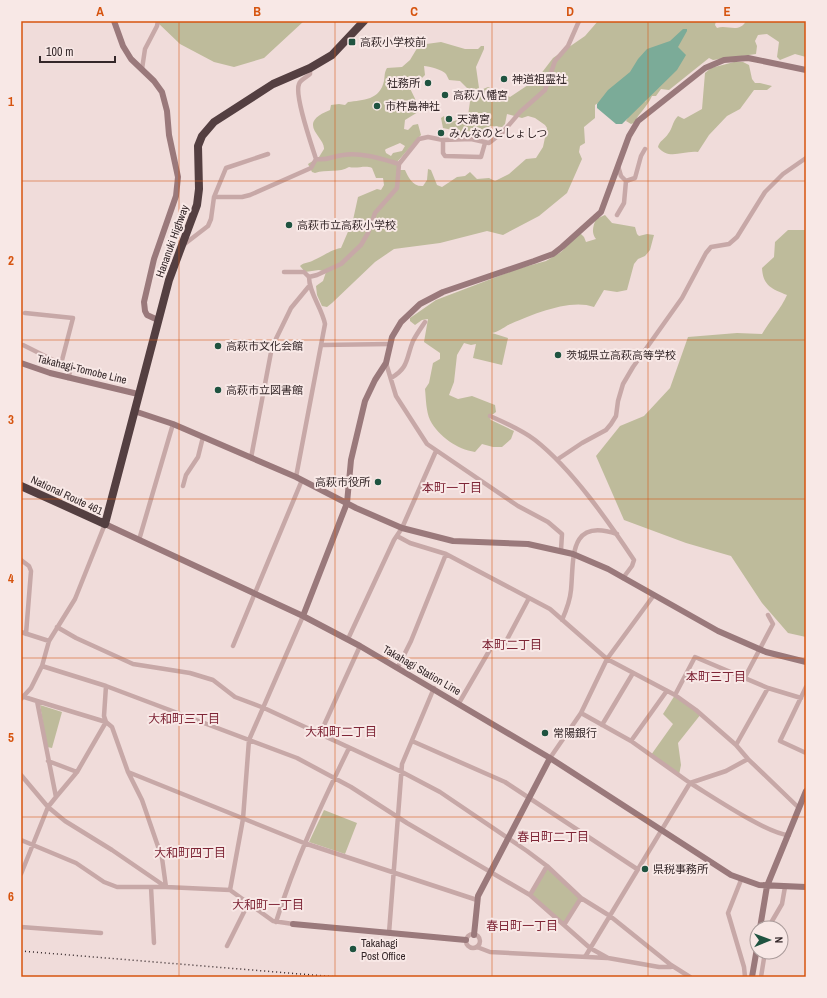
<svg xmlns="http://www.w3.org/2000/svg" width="827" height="998" font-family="'Archivo Narrow','Noto Sans JP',sans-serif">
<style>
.green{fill:#bebb9b;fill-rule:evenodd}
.water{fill:#7bab98}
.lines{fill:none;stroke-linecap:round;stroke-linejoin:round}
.street{stroke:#c7a8a7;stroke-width:4.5}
.secondary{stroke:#9a797b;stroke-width:6}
.highway{stroke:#543f41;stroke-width:8}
.rail{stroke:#342729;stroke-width:1.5;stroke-dasharray:1 3;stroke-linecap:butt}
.grid{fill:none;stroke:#d6540f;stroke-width:1;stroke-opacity:0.55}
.poi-dot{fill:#1f5340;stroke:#f8e8e6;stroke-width:1.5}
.labels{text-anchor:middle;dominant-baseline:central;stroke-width:4;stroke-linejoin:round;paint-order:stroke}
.poi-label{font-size:11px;fill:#342729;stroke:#f8e8e6;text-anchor:start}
.street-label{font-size:11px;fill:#342729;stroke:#f8e8e6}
.neighbourhood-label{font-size:12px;fill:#7e2536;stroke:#f8e8e6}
.neatline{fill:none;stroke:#d6540f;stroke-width:1.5}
.grid-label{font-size:13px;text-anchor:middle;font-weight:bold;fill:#d6540f}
</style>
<rect width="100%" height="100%" fill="#f0dcda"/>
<path class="green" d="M156,21H304L264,58L234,67L214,62L180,44Z
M598,21H716L715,25L717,28C727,24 739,34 746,21H806V57L795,54L780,60L777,57L779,42L767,34L758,35L755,41L757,46L756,54L713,60L709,58L669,90L661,89L656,96H652C647,107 639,113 634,123L631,124L626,121L633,108L646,101L647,97L598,103L595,105V118L584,127L585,143L580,146L579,152L582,159L567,193L539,216L503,235L487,231L440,243L394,249L375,262L332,303L327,307L322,306L317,295L316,286L323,281L326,272L319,270L305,272L300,266C304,262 309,263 314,260C324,256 330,250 341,248L353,220L358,197L377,189L381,190L384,185L383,178H376L372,168C365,165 357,169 349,167C340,173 326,169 315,173L312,172L308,164L319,157L324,149C325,136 295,124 330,110L331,105L339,104L345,105L348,102C363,100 380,100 384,81C385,76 384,73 387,68L402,67L410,60L419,45L441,42L465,49H478L481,46H484V49L476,67L479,88L476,90L468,89L460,81L449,80C448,78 447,76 446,74C443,70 429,66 424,66L425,75L421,79H415L412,76L406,80L419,107L418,112L405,120L404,129L408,130L413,125L418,124L421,135L397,162V170H405C408,177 413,187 423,186L427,180L428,169L431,170L437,185L442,187L457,177L465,176L470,172L477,179L489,178L495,181L509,174L526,159L536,158L543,147L547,128L545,125L535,118L528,116L522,118L507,114L505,124L502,127L490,126L485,130L482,137H477V134L465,130L463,131L465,135L460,136L457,131L443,128L441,118L444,116L446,124L468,116L471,94L488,87L510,97L537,79L553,58L585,36ZM400,143L405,146L402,151L393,153L391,156L386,153L385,150L386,149Z
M734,62H743L749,65L752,79L755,83H760L772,86L767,90H754L740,109L727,116L709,135L698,152C683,150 669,161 658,147C659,141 665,139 668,134C673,128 672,122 678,116L684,119L702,109L705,73L711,68Z
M605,215L612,223L635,227L637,234L639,236L647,234L654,235L650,250L645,256L638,259L634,264L627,290L617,292L604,290L594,307C570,298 531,315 508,325C503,328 498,332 492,333L508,338L502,365L473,358L476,344L471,345L464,343L457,355L454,382L449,395L458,399L472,396L495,405L496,412L489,417L491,420L514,431L511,439L502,447H493L482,444L475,452C457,449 439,437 430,420C426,411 426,399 425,389L429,383L433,363L440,359V353L424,342L428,319L422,320L415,325L410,321V318L436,300L517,269L546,261L561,252L580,233L584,237L586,242L596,239C591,233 593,226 596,219Z
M788,230H806V637L788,633L762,603L731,556L686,543L624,520L596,456L620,426L644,416L670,388L688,337L737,333L762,334C770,320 781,309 787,295C772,289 763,286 762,268L774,257L775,242Z
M675,695L701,714L678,743L681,765L679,775L651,755L673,724L663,714Z
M40,705L62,712L52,748L47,747Z
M324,810L357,823L345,854L309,842Z
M547,866L581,898L564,925L530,895Z"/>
<path class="water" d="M683,29H687V31L678,47L686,55L677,70L622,124H616L597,108V104L608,90L630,72L638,59L647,49L670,41Z"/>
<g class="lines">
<path class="street" d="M310,68V74C307,77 300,80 299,84C294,95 312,146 316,159
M142,69L145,49L157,26L158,21
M443,140V153L445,156L481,157L485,143
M618,166L621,176L626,181
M214,197L226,168L268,154
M617,215L624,203L626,181L635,178L641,156L645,149
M182,246L208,226L211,219L214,197H242L250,195L311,168L316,159C327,161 333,156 343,155C361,152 382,159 399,164
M284,272H304L309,277C309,293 322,308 325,324L296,477
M309,277L317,275L341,264L361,245L368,233L375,213L397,188L399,164L419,139L428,137L443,140L471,139L489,143L503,132L520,112L545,90L555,61L568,46L579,21
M25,313L73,318L61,364
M23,345L61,364L70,372L68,378
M322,345L390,344
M386,363L396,396L427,444L518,506L548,522L562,534L561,550
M391,378C409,368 406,358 413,341C416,335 421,328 425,322
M490,416C506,423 522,430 535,440C572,469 608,521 634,560L632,566L623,578
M251,458L272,347L291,308L310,285
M558,459L582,443L606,430L611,424L616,416L618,401L623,384L633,367L682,298L706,253L711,247L729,244L737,237L765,192L783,174L806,158
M183,486L186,475L198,457L203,437
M397,536L410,543L446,554L550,609L607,659L675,695L696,710L736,745L748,759L799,808
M139,540L173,424
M21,560L29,566L31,571L26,634
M562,620C566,611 570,601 571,590C574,559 568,517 617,534
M57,627L76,638L133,664L190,673L213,680L235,697L264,708L402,772L440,792L527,851L547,866L581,898L610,916L671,965L690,977
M21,632L49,641
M348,639L394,540L402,528L436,451
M233,646L302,480
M42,666L106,686L297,758L351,787L407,823L530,895L590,948L608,958L659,967H671V965
M398,667L411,641L446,554
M744,679L773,624L768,615
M806,687L780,741L806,753
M675,695L695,657L768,688L801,698
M21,696L37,701
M21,699L31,688L42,666L49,641L75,599L105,524
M459,703L492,646L503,647L529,598
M581,713L631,741L690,783L726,771L748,759
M602,725L633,673
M320,734L360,646
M412,741L505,782L637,869
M631,741L666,692
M736,745L768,688
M550,758L581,713L607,659L654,595
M48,761L77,772
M128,772L304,843L477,900
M21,775L48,807L65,821L112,850L166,887L162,858L142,800L128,772L112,727L106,722L37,701L56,797L77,772L106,722L104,716L106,686
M21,840L76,863L104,882L117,887H166L230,890L273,921L293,924
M21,874L48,807L56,797
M741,880L728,913L744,967L745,977
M151,887L154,943
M230,890L243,819L249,740L303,616
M530,895L547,866
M276,922C295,861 321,805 349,748
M564,925L581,898
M21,927L101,933
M768,928L782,904L785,887
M389,933L402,764L434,688
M466 941a7 7 0 1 1 14 0a7 7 0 1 1-14 0Z
M227,946L248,904
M477,947L490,952L607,958
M585,957L690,783C710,795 769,835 789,835
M761,977L765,952"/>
<path class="secondary" d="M114,21L123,46L131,59L154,81L162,92L167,111L169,135L178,177L176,196L154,259L144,302L145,311L147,315L158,320
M21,363L50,373L138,394
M134,411L173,424L296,477L356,508L402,528L453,541L528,544L573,554L608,569L718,631L766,652L806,662
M105,524L303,616L360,646L550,758L731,875L759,885L806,887
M303,616L347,503L351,460L365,401L375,380L386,363L392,337L401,322L420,304L443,292L534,261L553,254L562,247L601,212L629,136L638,121L705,68L724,60L748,58L806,70
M293,924L466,940
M760,928L767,886L806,791
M474,935L478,896L550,758
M752,977L757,948"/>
<path class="highway" d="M21,486L105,524L169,280L197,205L199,189L198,146L202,136L214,122L273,84L310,68L332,55L364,21"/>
<path class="rail" d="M21,951L337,977"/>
</g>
<path class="grid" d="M179,21V977M335,21V977M492,21V977M648,21V977M21,181H806M21,340H806M21,499H806M21,658H806M21,817H806"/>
<g class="poi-dot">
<rect x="348" y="38" width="8" height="8" rx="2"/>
<circle cx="504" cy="79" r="4"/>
<circle cx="428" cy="83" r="4"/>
<circle cx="445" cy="95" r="4"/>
<circle cx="377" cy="106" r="4"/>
<circle cx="449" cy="119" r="4"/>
<circle cx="441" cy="133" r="4"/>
<circle cx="289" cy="225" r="4"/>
<circle cx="218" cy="346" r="4"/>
<circle cx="558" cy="355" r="4"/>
<circle cx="218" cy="390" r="4"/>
<circle cx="378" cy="482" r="4"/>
<circle cx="545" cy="733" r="4"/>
<circle cx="645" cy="869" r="4"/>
<circle cx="353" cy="949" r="4"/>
</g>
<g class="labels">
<g class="poi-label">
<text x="360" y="42">高萩小学校前</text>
<text x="512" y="79">神道祖霊社</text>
<text x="420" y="83" text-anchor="end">社務所</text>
<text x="453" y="95">高萩八幡宮</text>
<text x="385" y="106">市杵島神社</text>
<text x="457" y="119">天満宮</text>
<text x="449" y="133">みんなのとしょしつ</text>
<text x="297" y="225">高萩市立高萩小学校</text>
<text x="226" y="346">高萩市文化会館</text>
<text x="566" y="355">茨城県立高萩高等学校</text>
<text x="226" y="390">高萩市立図書館</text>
<text x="370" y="482" text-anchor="end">高萩市役所</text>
<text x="553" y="733">常陽銀行</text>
<text x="653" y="869">県税事務所</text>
<text x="361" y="943">Takahagi<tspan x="361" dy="13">Post Office</tspan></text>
</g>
<g class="street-label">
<text transform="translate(172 241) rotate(-70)">Hananuki Highway</text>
<text transform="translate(82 369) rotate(14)">Takahagi-Tomobe Line</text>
<text transform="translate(67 495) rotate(25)">National Route 461</text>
<text transform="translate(422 670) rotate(30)">Takahagi Station Line</text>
</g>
<g class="neighbourhood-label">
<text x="452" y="488">本町一丁目</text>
<text x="512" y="645">本町二丁目</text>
<text x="716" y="677">本町三丁目</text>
<text x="184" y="719">大和町三丁目</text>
<text x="341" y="732">大和町二丁目</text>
<text x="553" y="837">春日町二丁目</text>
<text x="190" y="853">大和町四丁目</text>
<text x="268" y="905">大和町一丁目</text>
<text x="522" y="926">春日町一丁目</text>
</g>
</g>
<rect width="827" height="998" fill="none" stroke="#f8e8e6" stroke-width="44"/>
<g transform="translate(769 940) rotate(89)"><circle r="19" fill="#f8e8e6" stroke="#aa9b9a"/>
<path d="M0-3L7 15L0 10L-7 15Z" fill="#1f5340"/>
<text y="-6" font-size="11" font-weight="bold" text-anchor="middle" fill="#342729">N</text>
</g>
<path d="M40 56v6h75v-6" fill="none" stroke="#342729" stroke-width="2"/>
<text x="46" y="56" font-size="12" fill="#342729" stroke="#f8e8e6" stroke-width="3" paint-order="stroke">100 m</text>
<rect x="22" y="22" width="783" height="954" class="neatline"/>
<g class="grid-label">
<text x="100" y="16">A</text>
<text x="257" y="16">B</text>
<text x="414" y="16">C</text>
<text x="570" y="16">D</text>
<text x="727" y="16">E</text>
<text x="11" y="106">1</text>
<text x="11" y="265">2</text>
<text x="11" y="424">3</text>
<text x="11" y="583">4</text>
<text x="11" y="742">5</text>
<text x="11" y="901">6</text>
</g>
</svg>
